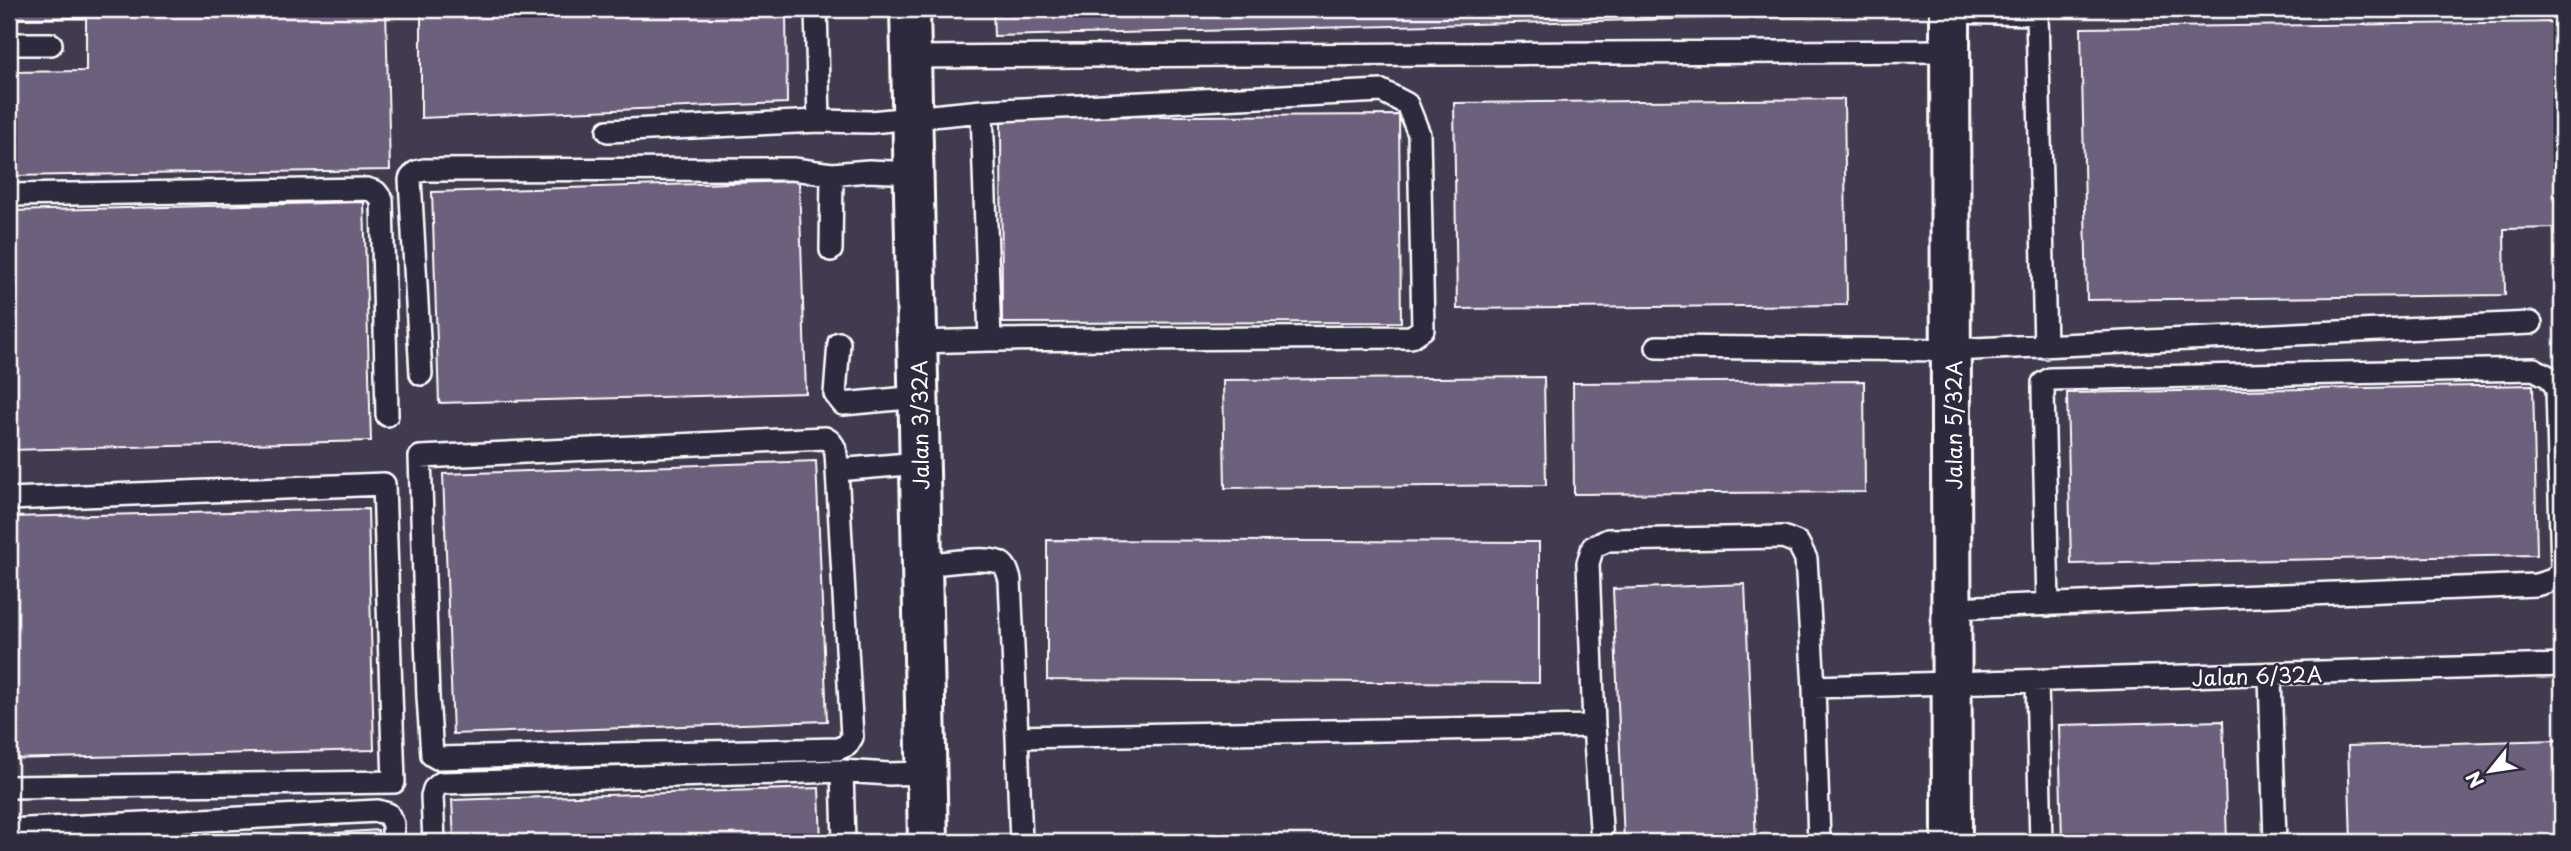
<svg xmlns="http://www.w3.org/2000/svg" width="2571" height="851" font-family="'Playpen Sans',sans-serif">
<style>
.built{fill:#423a50}
.building{fill:#6d607c;stroke:#fff;stroke-width:2}
.lines{fill:none;stroke-linecap:round;stroke-linejoin:round}
.service-casing{stroke:#fff;stroke-width:26}
.minor-casing{stroke:#fff;stroke-width:44}
.tertiary-casing{stroke:#fff;stroke-width:44}
.service{stroke:#2f2a3d;stroke-width:21}
.minor{stroke:#2f2a3d;stroke-width:38}
.tertiary{stroke:#2f2a3d;stroke-width:38}
.labels{text-anchor:middle;dominant-baseline:central;stroke-width:5;stroke-linejoin:round;paint-order:stroke}
.street-label{font-size:21px;fill:#fff;stroke:#2f2a3d}
</style>
<rect width="100%" height="100%" fill="#2f2a3d"/>
<filter id="ink" filterUnits="userSpaceOnUse"><feTurbulence type="fractalNoise" baseFrequency=".0143" numOctaves="2"/><feDisplacementMap in="SourceGraphic" scale="14" xChannelSelector="R" yChannelSelector="G"/><feConvolveMatrix kernelMatrix="1 2 1 2 8 2 1 2 1" color-interpolation-filters="sRGB"/></filter>
<g filter="url(#ink)">
<path class="built" d="M9,9H2562V330L2553,350L2562,369V842H9Z"/>
<path class="building" d="M9,9H386L390,170L9,176V72L86,71V18L9,19Z
M421,9H786L787,103L421,118Z
M993,9H1839L1840,15L994,36Z
M2562,22V228L2504,229L2505,295L2087,300L2081,28Z
M1844,99L1847,305L1457,309L1454,103Z
M1399,115L1401,322L1002,323L1001,117Z
M799,181L806,393L439,403L432,192Z
M364,202L371,441L9,450V211Z
M1544,377L1546,485L1225,488L1223,380Z
M1864,381L1865,492L1574,494L1573,383Z
M2533,385L2537,555L2071,564L2067,393Z
M816,461L827,721L453,734L443,474Z
M368,509L374,750L9,759V517Z
M1047,540L1539,542V683L1047,680Z
M1745,584L1756,842H1624L1613,589Z
M2223,721L2227,842H2062L2059,725Z
M2562,740V842H2351L2348,746Z
M819,788L821,842H454L452,800Z
M378,830V842H203Z"/>
<g class="lines">
<defs>
<path id="service" d="M816,9L819,121L871,122L982,111L1382,91L1407,104L1419,134L1423,329L1411,337L990,340L918,342
M1951,12L2037,14L2045,347
M9,44H51
M911,57L1951,51
M982,111L990,340
M608,131L819,121
M9,195L367,189L376,192L382,200L387,415
M831,250L832,174
M839,343L835,394L843,404L919,397
M1657,347L1953,350L2531,323
M421,374L410,179L416,172L424,170L793,169L832,174L869,171L914,173
M825,438C838,444 836,457 837,470L852,737L847,745L838,749L437,758L432,755L428,697L420,457Z
M837,470L920,463
M9,499L384,484L394,782L9,787
M922,565C940,564 982,556 998,562C1006,564 1008,573 1010,580L1017,737L1594,726
M1952,608L2536,585L2553,580L2562,570L2557,388L2549,377L2534,369L2050,379L2043,383V391L2048,605
M2270,675L2275,842
M2037,682L2041,842
M1814,687L2562,665
M1017,737L1021,842
M842,771L889,774L927,773
M9,830L378,811L388,814L393,824V842
M434,842L432,796L434,789L441,783L842,771L844,842
M1602,842L1594,726L1588,563L1593,547L1608,540L1783,537L1798,543L1806,559L1814,687L1819,842"/>
<path id="minor" d="M910,9L928,842"/>
<path id="tertiary" d="M1950,9L1952,842"/>
</defs>
<use href="#service" class="service-casing"/>
<use href="#minor" class="minor-casing"/>
<use href="#tertiary" class="tertiary-casing"/>
<use href="#service" class="service"/>
<use href="#minor" class="minor"/>
<use href="#tertiary" class="tertiary"/>
</g>
</g>
<g class="labels">
<g class="street-label">
<text transform="translate(919 425) rotate(-91)">Jalan 3/32A</text>
<text transform="translate(1953 425) rotate(-90)">Jalan 5/32A</text>
<text transform="translate(2257 675) rotate(-2)">Jalan 6/32A</text>
</g>
</g>
<rect width="2571" height="851" fill="none" stroke="#2f2a3d" stroke-width="35"/>
<rect x="18" y="18" width="2536" height="816" fill="none" stroke="#fff" stroke-width="2.5" filter="url(#ink)"/>
<g transform="translate(2490 771) rotate(240)" stroke="#2f2a3d" stroke-width="5" paint-order="stroke">
<path d="M0-5L12 26L0 18L-12 26Z" fill="#ffffff"/>
<text y="-10" font-size="19" font-weight="bold" text-anchor="middle" fill="#ffffff">N</text>
</g>
</svg>
